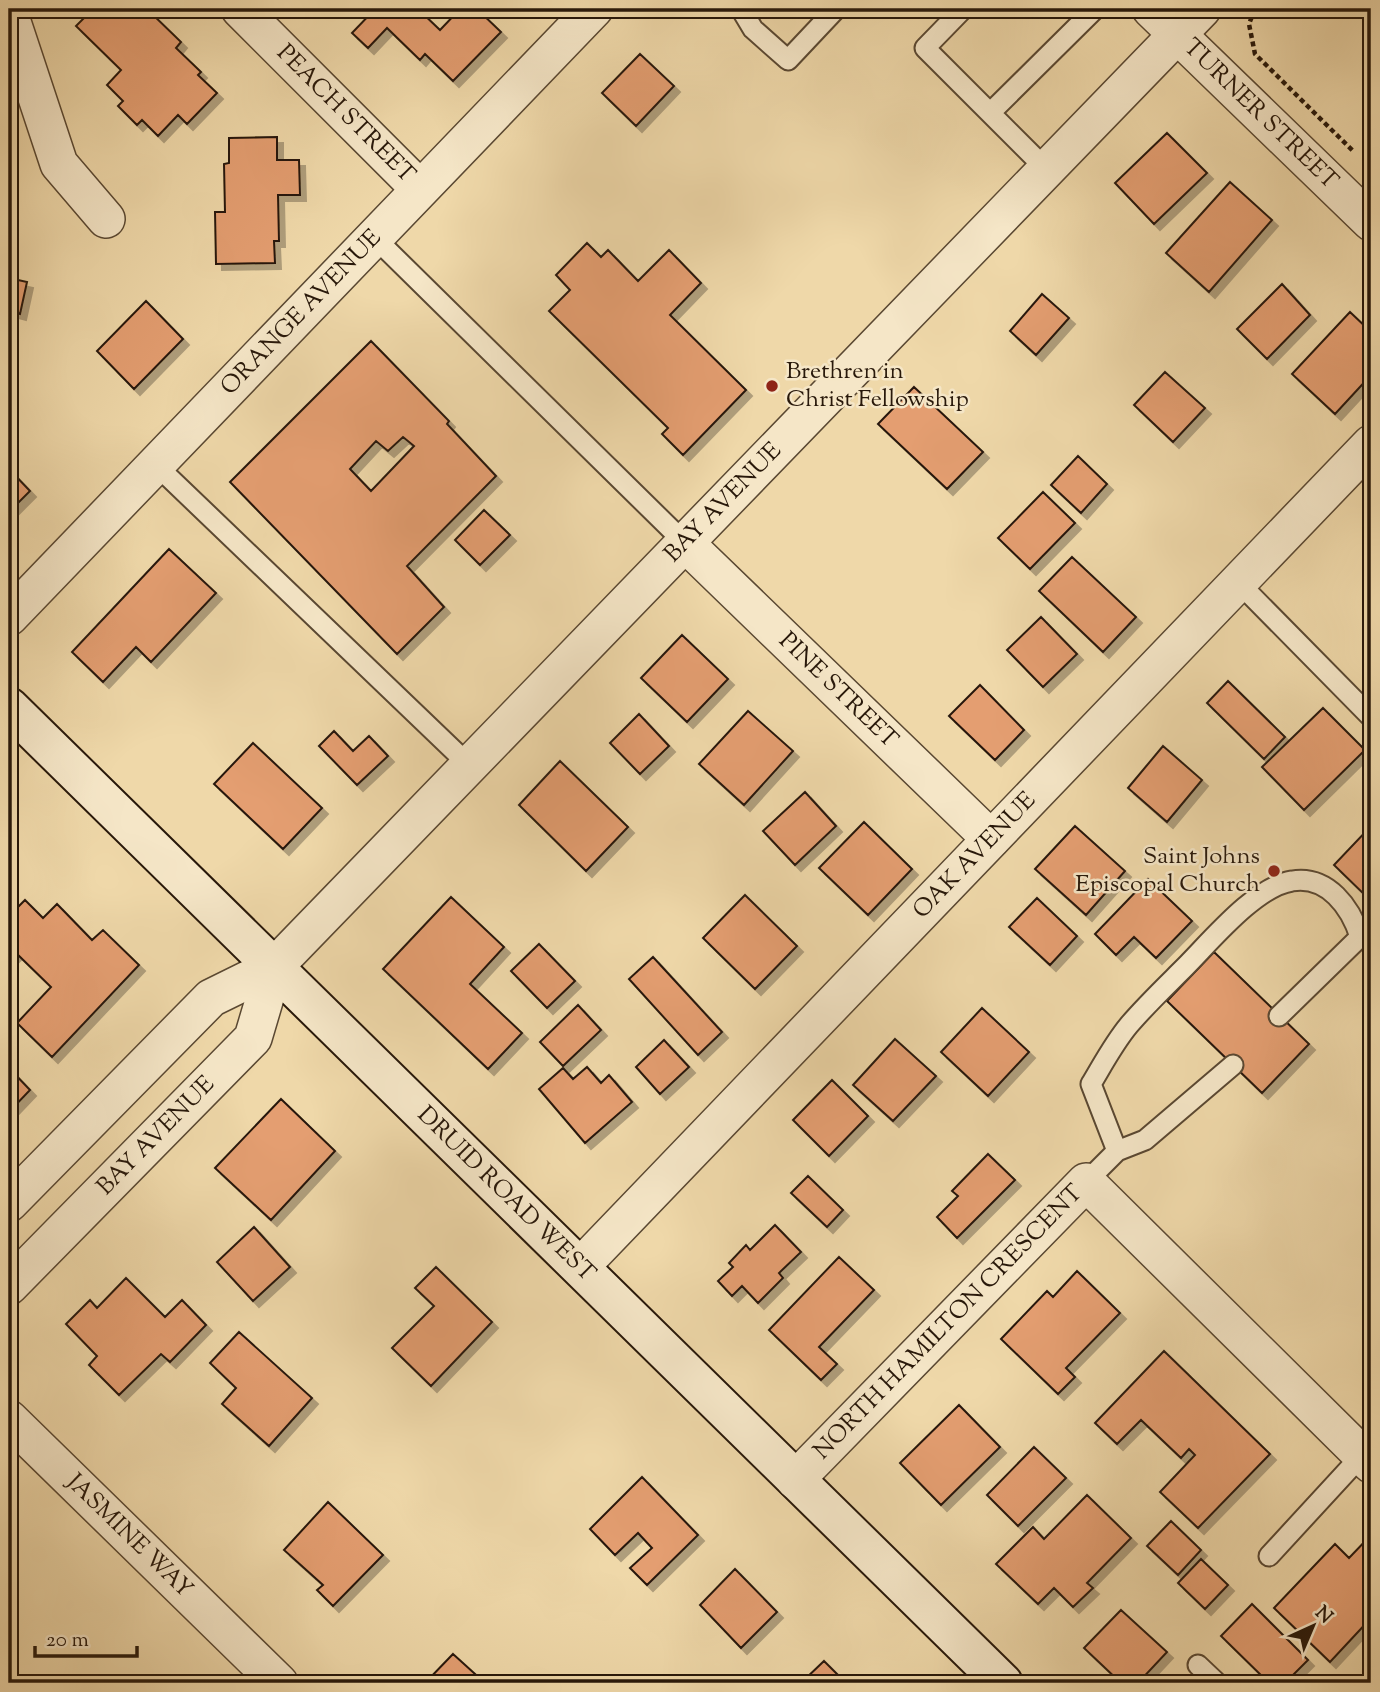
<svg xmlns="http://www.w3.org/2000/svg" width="1380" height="1692" font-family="'Sorts Mill Goudy',serif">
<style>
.building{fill:#e49e71;stroke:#28180a;stroke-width:2;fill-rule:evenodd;filter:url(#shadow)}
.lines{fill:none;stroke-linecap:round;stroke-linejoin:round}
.lane-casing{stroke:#5a4832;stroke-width:23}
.street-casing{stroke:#5a4832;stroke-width:40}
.secondary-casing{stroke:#28180a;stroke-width:42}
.path{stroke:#28180a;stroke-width:4.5;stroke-dasharray:5 3.5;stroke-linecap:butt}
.lane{stroke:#f5e6c7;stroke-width:19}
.street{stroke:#f5e6c7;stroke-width:37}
.secondary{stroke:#f5e6c7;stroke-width:38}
.poi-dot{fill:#8f2418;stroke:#f5e6c7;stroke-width:2.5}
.labels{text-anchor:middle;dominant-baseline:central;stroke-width:5;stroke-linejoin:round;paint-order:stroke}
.street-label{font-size:24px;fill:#28180a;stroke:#f5e6c7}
.poi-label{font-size:24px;fill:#28180a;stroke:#f5e6c7;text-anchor:start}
</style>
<defs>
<filter id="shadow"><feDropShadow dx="6" dy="6" stdDeviation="0" flood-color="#0004"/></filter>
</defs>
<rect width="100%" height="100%" fill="#efd8a9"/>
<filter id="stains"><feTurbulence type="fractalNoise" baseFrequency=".00286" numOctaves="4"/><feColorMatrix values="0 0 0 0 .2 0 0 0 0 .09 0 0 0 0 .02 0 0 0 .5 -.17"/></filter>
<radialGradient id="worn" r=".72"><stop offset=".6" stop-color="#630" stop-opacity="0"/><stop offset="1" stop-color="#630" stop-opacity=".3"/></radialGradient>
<path class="building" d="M93,9H147L181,42L176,48L201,72L198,75L217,93L187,124L178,115L158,136L142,120L137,125L118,106L123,101L107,85L121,70L76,26Z
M375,9H418L440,30L460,9H477L501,32L453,81L425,54L420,60L387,28L368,48L352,33Z
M640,54L674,86L636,126L602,93Z
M1167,133L1207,173L1154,224L1115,183Z
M277,137V160H299L300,195H278L279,241H274L275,263L216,264L215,212H225L224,164L229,163V138Z
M1230,182L1272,220L1209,292L1166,253Z
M587,243L601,257L608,250L638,281L669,250L701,283L670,315L746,390L683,455L662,434L668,428L549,311L570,290L556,275Z
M9,278L27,282L20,314L9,311Z
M1282,284L1310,315L1267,359L1237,329Z
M1042,294L1069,318L1036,355L1010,331Z
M146,301L183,339L134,389L97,351Z
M1350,312L1371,332V375L1335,414L1292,374Z
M371,341L449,421L447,424L496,476L407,566L444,607L397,654L230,482ZM403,437L414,446L371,491L350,469L376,441L388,451Z
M1165,372L1205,408L1173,442L1134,405Z
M914,387L983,452L947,489L878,424Z
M1078,456L1107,484L1081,513L1051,485Z
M9,469L30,491L9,512Z
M1043,492L1075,523L1030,569L998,538Z
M484,510L510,535L480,565L455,540Z
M169,549L216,593L151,662L136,647L103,682L72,652Z
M1072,557L1136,617L1103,652L1039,591Z
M1041,617L1077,654L1043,687L1007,650Z
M682,635L728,679L687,722L641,678Z
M1228,681L1285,737L1264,759L1207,703Z
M980,685L1024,730L995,760L949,716Z
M1323,708L1365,750L1304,810L1262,767Z
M748,711L793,751L744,805L699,764Z
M639,714L669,746L640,774L610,743Z
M334,731L353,751L369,736L388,756L357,785L319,746Z
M253,743L322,808L283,849L214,784Z
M1163,746L1202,780L1167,822L1128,788Z
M560,761L628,827L586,871L519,805Z
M805,792L836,826L795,865L763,831Z
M864,822L912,869L868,915L819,868Z
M1075,826L1125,871L1086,915L1035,869Z
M1371,826V901L1334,865Z
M1148,879L1192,921L1156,958L1134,937L1116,955L1095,934Z
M745,895L797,946L755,989L703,938Z
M451,897L504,947L470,984L522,1033L488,1069L383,969Z
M1037,898L1077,936L1050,965L1009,927Z
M25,900L43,918L57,904L92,940L103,930L139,965L52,1057L17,1023L51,987L16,953L9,960V916Z
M539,944L575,981L547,1008L511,971Z
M1214,952L1309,1044L1262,1093L1167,1001Z
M653,957L722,1032L698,1055L629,979Z
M578,1005L601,1030L563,1066L540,1042Z
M982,1008L1029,1052L988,1096L941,1052Z
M895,1039L936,1076L893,1121L853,1085Z
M664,1040L689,1067L660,1094L636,1067Z
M587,1067L601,1083L609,1075L632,1102L585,1143L539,1089L563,1068L573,1079Z
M9,1068L30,1090L9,1112Z
M832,1080L868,1116L829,1156L793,1120Z
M281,1099L335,1151L271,1220L215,1168Z
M988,1154L1015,1180L957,1238L937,1217L958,1196L952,1191Z
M808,1176L843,1210L827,1227L791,1193Z
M775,1225L801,1252L779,1273L783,1278L758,1303L742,1286L732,1296L718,1281L733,1267L729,1263L746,1245L750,1250Z
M254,1227L290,1267L253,1301L217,1262Z
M839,1257L874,1290L819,1347L837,1364L821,1380L769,1330Z
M436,1267L492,1322L431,1386L392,1348L434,1306L415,1288Z
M1077,1271L1120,1313L1066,1368L1075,1377L1058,1394L1001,1339L1047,1291L1053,1297Z
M126,1278L165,1317L182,1300L206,1325L170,1362L161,1354L119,1395L89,1365L97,1356L66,1324L90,1300L97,1308Z
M239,1332L312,1398L269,1446L222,1404L236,1388L210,1363Z
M1164,1351L1270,1454L1198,1528L1160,1492L1195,1455L1189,1449L1181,1458L1141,1420L1117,1444L1095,1423Z
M959,1405L1000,1447L941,1505L900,1463Z
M1034,1447L1066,1478L1018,1526L987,1495Z
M642,1477L698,1535L647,1585L630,1568L652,1548L638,1533L615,1555L590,1529Z
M1087,1495L1131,1538L1087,1583L1093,1588L1073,1607L1054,1588L1038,1604L996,1564L1033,1527L1044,1539Z
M328,1502L383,1555L333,1606L317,1590L323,1585L284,1550Z
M1171,1521L1201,1550L1178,1575L1147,1546Z
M1371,1535V1618L1330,1662L1274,1608L1335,1544L1349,1558Z
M1201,1559L1228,1585L1205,1609L1178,1583Z
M735,1569L777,1612L741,1648L700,1605Z
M1252,1604L1308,1660L1285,1683H1269L1221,1636Z
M1121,1610L1167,1652L1138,1683H1121L1084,1648Z
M453,1654L485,1683H425Z
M824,1661L846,1683H801Z"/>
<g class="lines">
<defs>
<path id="lane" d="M741,9L753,29L788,60L836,9
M963,9L925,48L1046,169
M990,113L1095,9
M374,237L684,542
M155,464L469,765
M1238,582L1371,717
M1233,1065L1145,1140L1117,1151L1091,1084C1103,1064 1114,1043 1129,1025C1146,1005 1166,986 1185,967C1210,942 1256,886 1292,881C1328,875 1351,908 1360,937L1279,1016
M1086,1182L1117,1151
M1269,1556L1362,1455
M1198,1665L1217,1683"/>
<g id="street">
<path id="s1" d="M240,9L420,189"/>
<path id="s2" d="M1151,9L1371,222"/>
<path d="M9,13L59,164L106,219"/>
<path id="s3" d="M684,542L991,839"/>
<path id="s4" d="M9,617L594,9"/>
<path id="s5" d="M9,1203L211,998L274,967L1202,9"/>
<path id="s6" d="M580,1267L1371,444"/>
<path id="s7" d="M9,1286L253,1038L274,967"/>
<path id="s8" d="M9,1419L279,1683"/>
<path id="s9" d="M795,1480L1086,1182L1371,1464"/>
</g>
<g id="secondary">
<path id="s10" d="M9,707L1003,1683"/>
</g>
</defs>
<use href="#lane" class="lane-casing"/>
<use href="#street" class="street-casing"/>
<use href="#secondary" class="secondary-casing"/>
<path class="path" d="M1255,9L1249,24L1255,54L1353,151"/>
<use href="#lane" class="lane"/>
<use href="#street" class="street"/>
<use href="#secondary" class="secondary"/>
</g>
<g class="poi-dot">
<circle cx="772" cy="386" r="7"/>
<circle cx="1274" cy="871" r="7"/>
</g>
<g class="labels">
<g class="street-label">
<text stroke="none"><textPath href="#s1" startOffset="149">PEACH STREET</textPath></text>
<text stroke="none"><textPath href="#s2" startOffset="152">TURNER STREET</textPath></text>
<text stroke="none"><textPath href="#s4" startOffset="422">ORANGE AVENUE</textPath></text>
<text stroke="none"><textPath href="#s5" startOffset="1004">BAY AVENUE</textPath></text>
<text stroke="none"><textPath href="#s3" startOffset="214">PINE STREET</textPath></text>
<text stroke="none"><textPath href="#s6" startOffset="570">OAK AVENUE</textPath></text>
<text stroke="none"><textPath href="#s7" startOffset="210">BAY AVENUE</textPath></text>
<text stroke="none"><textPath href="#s10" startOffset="696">DRUID ROAD WEST</textPath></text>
<text stroke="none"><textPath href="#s9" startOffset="220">NORTH HAMILTON CRESCENT</textPath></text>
<text stroke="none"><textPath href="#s8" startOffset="168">JASMINE WAY</textPath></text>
</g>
<g class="poi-label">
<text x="786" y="372">Brethren in<tspan x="786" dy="28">Christ Fellowship</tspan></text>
<text x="1260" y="857" text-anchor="end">Saint Johns<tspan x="1260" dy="28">Episcopal Church</tspan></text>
</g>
</g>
<rect width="1380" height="1692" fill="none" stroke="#efd8a9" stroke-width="35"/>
<rect x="10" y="10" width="1359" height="1671" fill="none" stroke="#28180a" stroke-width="3.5"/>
<rect x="18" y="18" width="1345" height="1657" fill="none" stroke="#28180a" stroke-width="2"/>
<g transform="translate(1313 1626) rotate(44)" stroke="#f5e6c7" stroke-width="5" paint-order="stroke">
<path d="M0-5L12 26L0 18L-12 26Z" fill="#28180a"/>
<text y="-10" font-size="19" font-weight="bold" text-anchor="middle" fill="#28180a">N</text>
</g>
<path d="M35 1646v10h102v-10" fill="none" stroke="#28180a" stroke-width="3.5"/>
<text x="46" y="1646" font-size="21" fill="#28180a" stroke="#f5e6c7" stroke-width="5" paint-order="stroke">20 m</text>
<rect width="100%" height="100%" filter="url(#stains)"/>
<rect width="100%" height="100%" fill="url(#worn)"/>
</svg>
